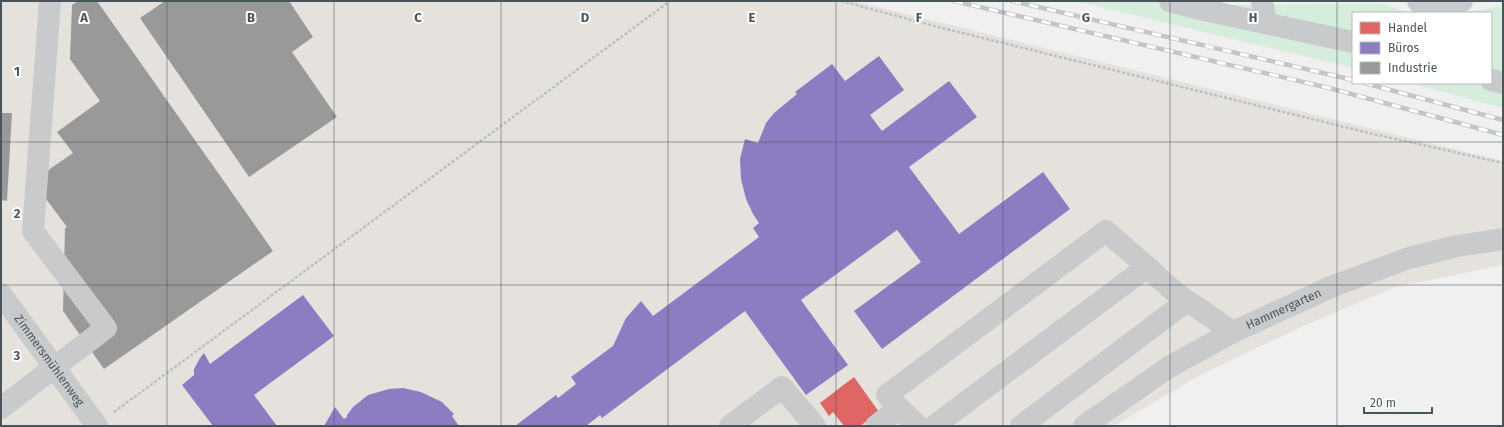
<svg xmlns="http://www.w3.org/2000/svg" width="1504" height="427" font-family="'Fira Sans',sans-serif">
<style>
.commercial{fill:#e5e2de}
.green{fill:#d6eddd}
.shops{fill:#e06666}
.offices{fill:#8e7cc3}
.industry{fill:#999}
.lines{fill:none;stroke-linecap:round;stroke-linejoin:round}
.path{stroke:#b7c2be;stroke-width:2.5;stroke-dasharray:3 2;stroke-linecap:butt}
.minor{stroke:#c8cacb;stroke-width:22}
.rail-casing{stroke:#c4c6c6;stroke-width:4.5}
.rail{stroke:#fff;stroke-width:3;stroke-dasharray:9;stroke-linecap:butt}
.grid{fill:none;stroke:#49545b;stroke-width:1;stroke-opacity:0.55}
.labels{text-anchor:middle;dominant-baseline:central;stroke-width:4;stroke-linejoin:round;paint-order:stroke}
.street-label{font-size:12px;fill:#49545b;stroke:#fff}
.grid-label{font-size:13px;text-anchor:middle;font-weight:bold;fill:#49545b;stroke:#fff;stroke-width:4;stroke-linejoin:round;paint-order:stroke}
</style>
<rect width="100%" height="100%" fill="#f0f0f0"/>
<path class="commercial" d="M1,1H854L1503,161V265L1396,287L1303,326L1200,375L1114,426H1Z"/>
<path class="green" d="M1075,1H1208L1226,5L1379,3L1410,13H1353V68Z
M1503,6V108L1409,83H1491V13H1460Z"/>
<path class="shops" d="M854,377L879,412L860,426H844L833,412L829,416L820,403Z"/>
<path class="offices" d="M879,56L904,90L870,115L882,131L949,81L977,117L909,167L959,234L1043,172L1070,209L882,349L854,311L921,262L897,230L801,300L848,365L806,395L745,311L602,418L600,415L586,426H515L556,395L558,398L576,384L571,377L613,346L626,318L641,301L653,316L759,237L753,228L759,223L753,214L746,199L741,179L740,159L745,139L758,143L766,123L774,113L797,94L795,92L832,64L845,81Z
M303,295L334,336L254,395L277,426H213L182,385L194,375V369L200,358L204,353L210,364Z
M403,388L421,392L442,402L454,414L452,416L459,426H324L335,407L344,419L347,417V415L353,407L368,395L389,389Z"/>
<path class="industry" d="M78,1H97L273,251L104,369L63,311L65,228L67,227L43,195L47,171L73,153L57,132L100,101L70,59L72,5Z
M165,1H289L313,37L292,52L337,117L249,177L140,18Z
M1,113H12L7,201L1,200Z"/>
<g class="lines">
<path class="path" d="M841,1L934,26L1369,133L1503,163
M114,412L670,1"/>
<g class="minor">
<path d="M1170,1L1195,8L1353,42"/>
<path d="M1262,1L1266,23"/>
<path d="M1418,1L1422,6L1462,1"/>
<path d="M1491,80L1503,83"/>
<path id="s1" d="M1,294L97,426"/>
<path d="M1,408L106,328L33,231L50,1"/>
<path d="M899,408L887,395L1106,231L1147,267"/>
<path d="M730,426L782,387L815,426"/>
<path d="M876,426L899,408L918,426"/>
<path d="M934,426L1147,267C1160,278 1173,292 1187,301C1203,311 1218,322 1233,332"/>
<path d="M1021,426L1187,301"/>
<path id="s2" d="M1084,426L1169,367L1233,332L1331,287L1409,258L1457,246L1503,239"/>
</g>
<defs>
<path id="rail" d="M954,1L1329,88L1503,135
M1012,1L1353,80
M1364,83L1503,120"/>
</defs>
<use href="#rail" class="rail-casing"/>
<use href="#rail" class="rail"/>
</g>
<path class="grid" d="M167,1V426M334,1V426M501,1V426M668,1V426M836,1V426M1003,1V426M1170,1V426M1337,1V426M1,142H1503M1,285H1503"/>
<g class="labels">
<g class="street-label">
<text stroke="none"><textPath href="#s2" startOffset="232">Hammergarten</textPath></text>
<text stroke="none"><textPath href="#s1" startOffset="82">Zimmersmühlenweg</textPath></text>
</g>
</g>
<g class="grid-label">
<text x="84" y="22">A</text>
<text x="251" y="22">B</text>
<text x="418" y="22">C</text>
<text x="585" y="22">D</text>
<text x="752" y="22">E</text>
<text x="919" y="22">F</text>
<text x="1086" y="22">G</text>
<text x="1253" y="22">H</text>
<text x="17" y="76">1</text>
<text x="17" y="218">2</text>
<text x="17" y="360">3</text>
</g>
<rect width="1504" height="427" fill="none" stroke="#49545b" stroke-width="4"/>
<rect x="1352" y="12" width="140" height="72" fill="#ffffff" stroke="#b6bbbd"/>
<rect x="1360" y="22" width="20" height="12" fill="#e06666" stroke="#b6bbbd"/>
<text x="1388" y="32" font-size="12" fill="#49545b">Handel</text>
<rect x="1360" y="42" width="20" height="12" fill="#8e7cc3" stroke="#b6bbbd"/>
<text x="1388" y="52" font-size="12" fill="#49545b">Büros</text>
<rect x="1360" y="62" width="20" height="12" fill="#999999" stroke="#b6bbbd"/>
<text x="1388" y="72" font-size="12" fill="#49545b">Industrie</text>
<path d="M1364 407v6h68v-6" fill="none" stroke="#49545b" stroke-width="2"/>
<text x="1370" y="407" font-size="12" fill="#49545b" stroke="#ffffff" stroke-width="3" paint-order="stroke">20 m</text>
</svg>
